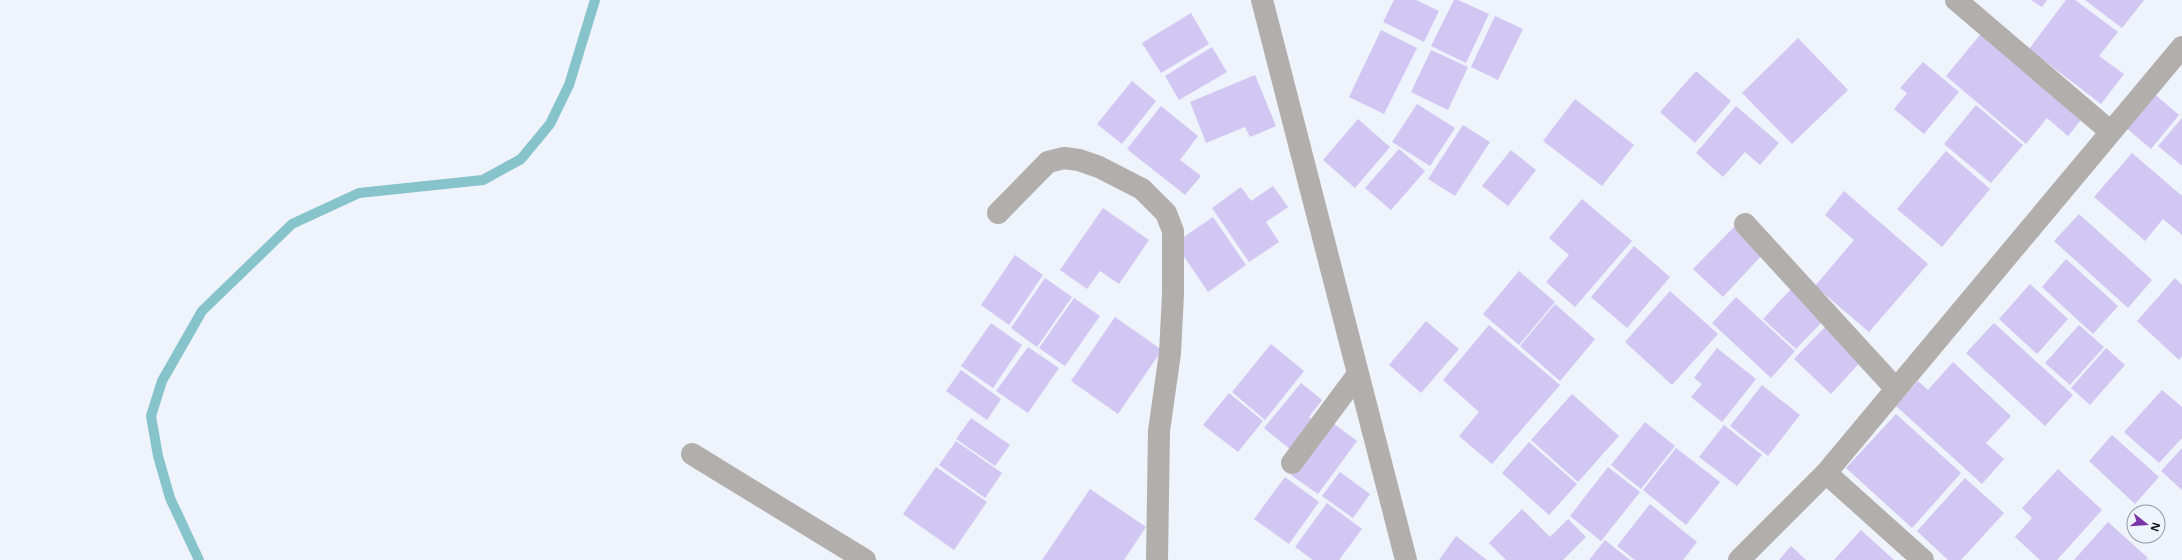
<svg xmlns="http://www.w3.org/2000/svg" width="2182" height="560" font-family="'Noto Sans',sans-serif">
<style>
.lines{fill:none;stroke-linecap:round;stroke-linejoin:round}
.stream{stroke:#86c3cb;stroke-width:10}
.building{fill:#d2c6f3}
.street{stroke:#b2aeac;stroke-width:22}
</style>
<rect width="100%" height="100%" fill="#eef3fc"/>
<g class="lines">
<path class="stream" d="M199,560L170,498L158,456L151,416L162,381L202,311L292,224L359,193L483,180L521,159L550,124L569,85L595,0"/>
</g>
<path class="building" d="M1394,0H1416L1439,11L1424,42L1383,22Z
M1454,0H1458L1489,14L1466,63L1431,46Z
M2031,0H2047L2042,7Z
M2066,0H2075L2118,32L2099,56L2124,74L2101,104L2029,49Z
M2085,0H2144L2122,28Z
M1191,13L1209,44L1161,73L1142,43Z
M1495,16L1523,29L1498,80L1471,67Z
M1985,29L2086,114L2068,136L2047,118L2026,144L1946,76Z
M1381,30L1417,48L1384,114L1349,97Z
M1798,38L1848,90L1792,144L1742,93Z
M1212,47L1227,72L1179,100L1165,76Z
M1431,50L1468,67L1448,110L1411,92Z
M1923,62L1959,92L1924,134L1894,109L1907,93L1900,88Z
M1696,71L1731,101L1695,143L1660,112Z
M1255,75L1276,126L1250,137L1245,127L1206,143L1190,102Z
M1132,81L1156,101L1122,144L1097,124Z
M2152,92L2179,115L2151,149L2124,126Z
M1575,99L1634,145L1602,186L1543,141Z
M1417,104L1455,128L1430,166L1392,142Z
M1976,105L2023,145L1991,183L1944,144Z
M1161,106L1198,136L1180,160L1201,176L1185,195L1127,149Z
M1736,106L1779,143L1760,165L1745,152L1723,177L1696,153Z
M2182,118V166L2158,146Z
M1358,119L1390,147L1355,188L1323,160Z
M1463,125L1490,142L1455,196L1428,179Z
M1399,149L1425,171L1391,210L1365,188Z
M1511,150L1536,170L1508,206L1482,186Z
M1946,151L1990,189L1942,247L1897,209Z
M2132,153L2182,196V235L2163,219L2145,241L2094,197Z
M1273,186L1288,207L1266,222L1279,242L1249,262L1212,208L1241,187L1251,201Z
M1844,191L1928,264L1869,332L1815,286L1854,240L1825,215Z
M1582,199L1632,241L1575,307L1546,282L1569,255L1549,238Z
M1103,208L1149,240L1119,284L1100,271L1087,289L1060,270Z
M2079,214L2152,280L2128,308L2054,241Z
M1213,217L1246,265L1208,292L1175,243Z
M1735,226L1764,253L1723,297L1693,269Z
M1634,246L1670,277L1627,328L1591,297Z
M1015,255L1043,275L1009,325L981,305Z
M2066,259L2118,306L2093,334L2042,287Z
M1519,271L1555,302L1519,345L1483,314Z
M1045,278L1072,297L1037,347L1011,328Z
M2175,278L2182,285V356L2179,360L2137,321Z
M2030,284L2068,319L2037,354L1999,319Z
M1792,288L1825,319L1796,349L1763,319Z
M1670,291L1718,334L1672,385L1625,342Z
M1736,297L1795,351L1771,378L1712,323Z
M1074,298L1100,316L1065,366L1039,348Z
M1555,304L1595,339L1560,381L1520,346Z
M1115,317L1162,350L1118,414L1071,381Z
M1426,321L1459,349L1421,393L1389,365Z
M991,323L1022,345L993,388L961,366Z
M1994,323L2073,395L2045,426L1966,353Z
M1828,324L1864,358L1831,394L1794,359Z
M1489,325L1560,385L1492,464L1459,436L1479,412L1443,380Z
M2079,325L2104,347L2070,385L2045,363Z
M1271,344L1304,371L1265,420L1232,392Z
M1028,347L1059,368L1028,413L996,391Z
M1717,348L1756,379L1722,422L1691,397L1702,384L1694,378Z
M2106,348L2125,365L2090,405L2071,388Z
M1953,362L2011,416L1986,443L2004,459L1982,484L1896,406L1918,381L1928,390Z
M961,370L1001,399L987,420L946,391Z
M1301,383L1322,400L1309,417L1318,425L1296,454L1264,428Z
M1762,385L1800,415L1768,456L1730,426Z
M2162,390L2182,407V438L2159,463L2124,432Z
M1229,393L1263,421L1238,452L1203,425Z
M1572,394L1619,436L1578,482L1531,440Z
M1896,414L1961,473L1912,528L1846,468Z
M971,418L1010,445L995,466L956,439Z
M1330,421L1357,441L1318,494L1291,475Z
M1645,422L1675,446L1641,489L1611,465Z
M1724,425L1762,455L1737,486L1699,457Z
M2112,435L2159,477L2135,504L2089,461Z
M956,441L1002,473L985,498L939,465Z
M1529,442L1577,484L1549,515L1502,473Z
M1676,448L1720,482L1686,525L1643,490Z
M2182,448V490L2161,471Z
M936,467L987,502L954,550L903,514Z
M1608,467L1640,492L1601,541L1570,516Z
M2058,469L2102,510L2057,560H2040L2015,537L2032,518L2022,508Z
M1340,472L1370,494L1353,518L1322,496Z
M1285,477L1319,502L1289,544L1254,519Z
M1965,478L2004,513L1961,560H1948L1917,531Z
M1090,489L1146,527L1124,560H1042Z
M1327,503L1362,529L1339,560H1313L1295,547Z
M1650,504L1697,542L1683,560H1635L1617,546Z
M1522,509L1550,537L1568,519L1586,537L1563,560H1506L1489,543Z
M2108,522L2148,558L2146,560H2074Z
M1861,530L1894,560H1834Z
M1456,536L1487,560H1439Z
M1605,540L1630,560H1589Z
M1791,546L1806,560H1779Z"/>
<g class="lines">
<path class="street" d="M1262,0L1406,560
M1956,0L2111,132
M998,213L1048,162L1064,158L1079,160L1099,167L1142,189L1166,213L1173,231V294L1170,353L1159,431L1157,560
M1745,224L1896,389
M692,454L865,560
M1292,463L1358,374
M1826,473L1923,560
M1739,560L1826,473L2182,47"/>
</g>
<g transform="translate(2146 524) rotate(107)"><circle r="19" fill="#eef3fc" stroke="#94989f"/>
<path d="M0-3L7 15L0 10L-7 15Z" fill="#7934a8"/>
<text y="-6" font-size="11" font-weight="bold" text-anchor="middle" fill="#0e1013">N</text>
</g>
</svg>
